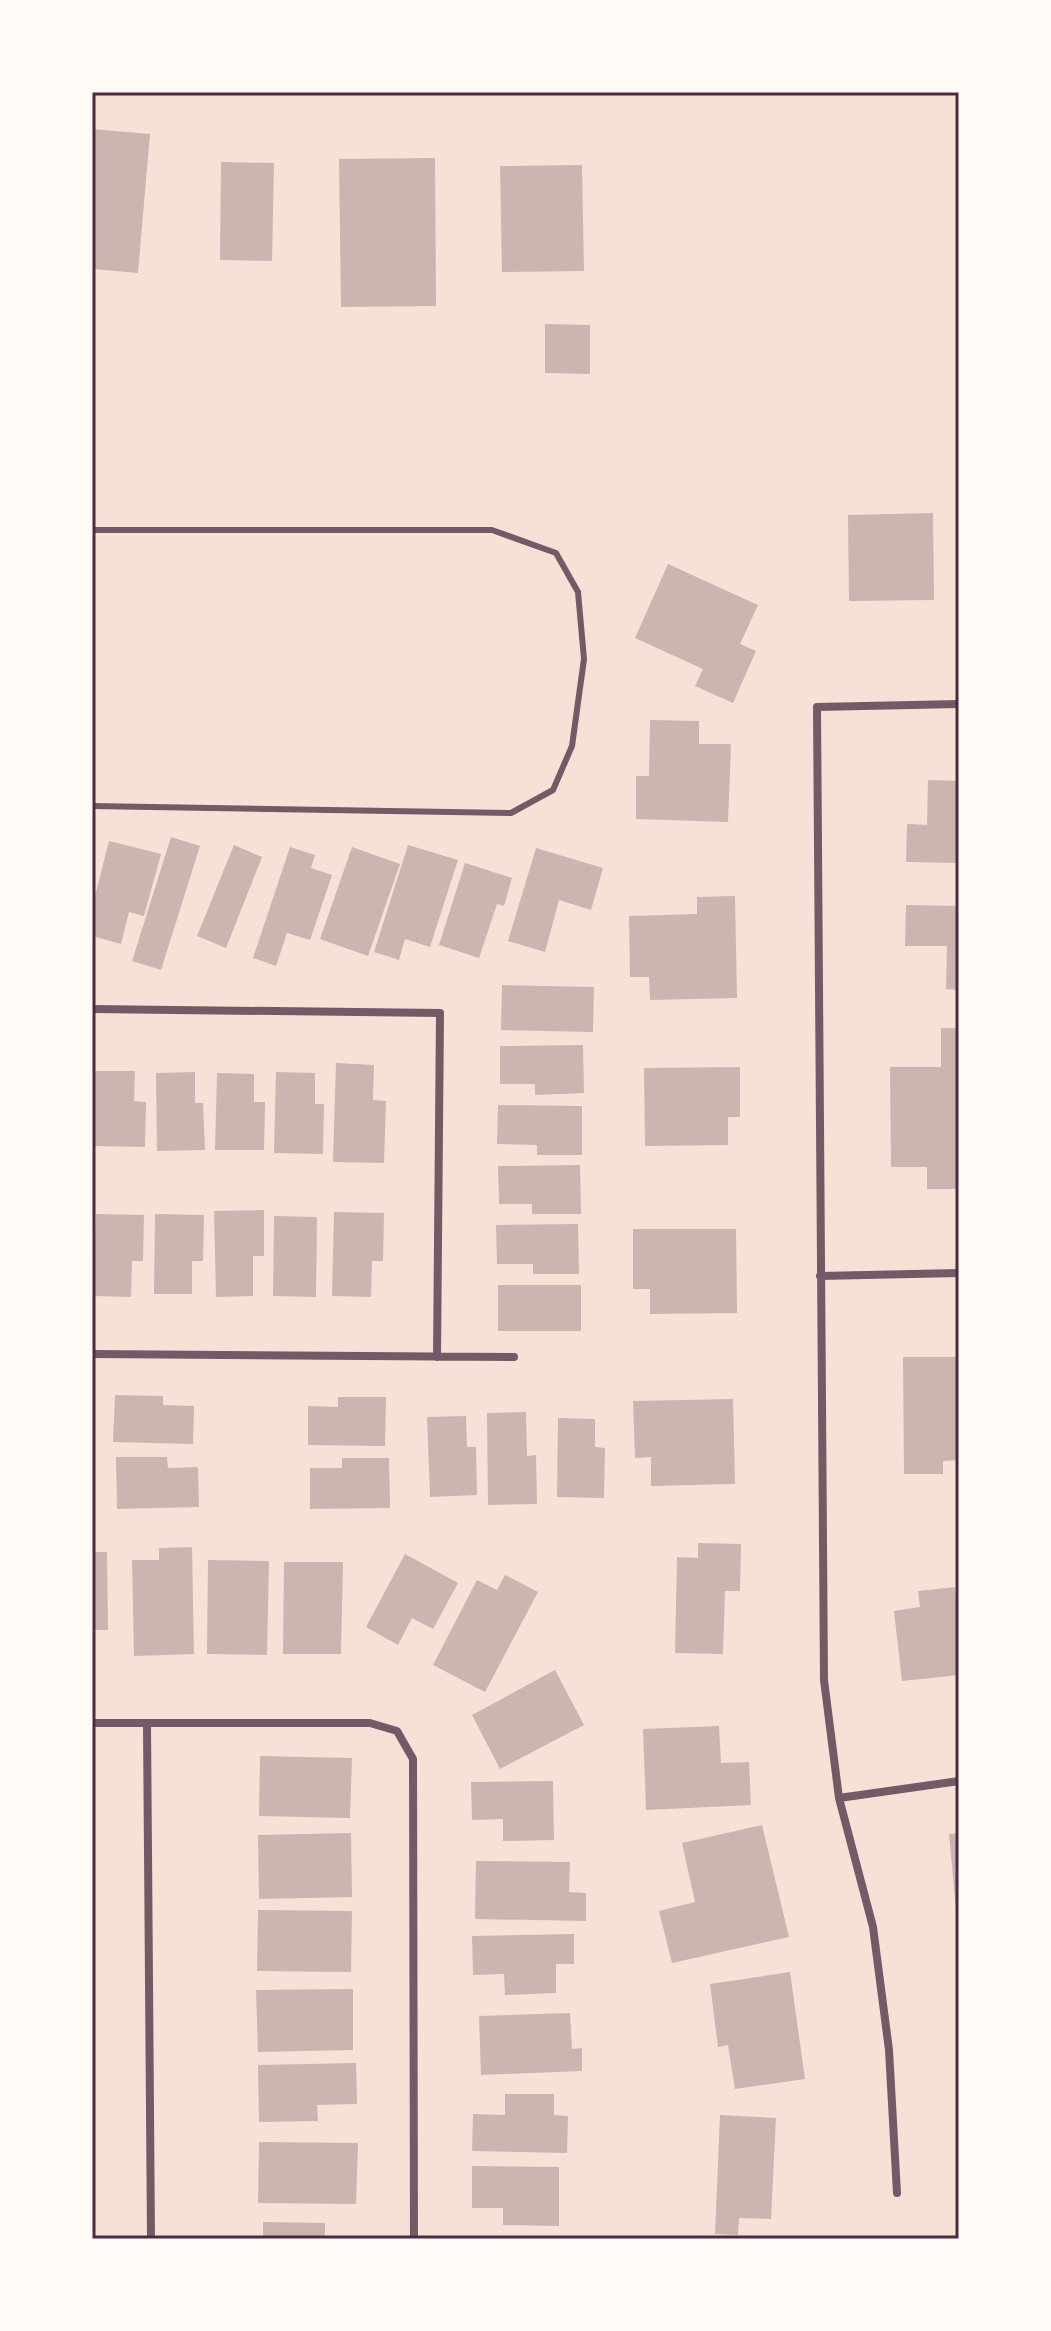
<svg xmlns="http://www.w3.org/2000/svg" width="1051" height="2331" font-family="Rubik,sans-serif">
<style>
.building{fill:#ccb4b1}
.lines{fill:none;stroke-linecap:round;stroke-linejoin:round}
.service{stroke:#755966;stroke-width:6}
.minor{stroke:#755966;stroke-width:8}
.neatline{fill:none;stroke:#4a2c40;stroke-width:3}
</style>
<rect width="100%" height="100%" fill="#f7e1d7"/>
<path class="building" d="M92,129L150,134L138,273L92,269Z
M435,158L436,306L341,307L339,159Z
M221,162L274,163L272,261L220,260Z
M582,165L584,271L502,272L500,166Z
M545,324L590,325V374L545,373Z
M933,513L934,600L849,601L848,515Z
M668,564L758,605L740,644L756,651L733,703L695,686L703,669L635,638Z
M650,720L699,721V744H731L728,822L636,819V776H649Z
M928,780L959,781V863L906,862L907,824L927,825Z
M171,837L200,846L161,970L132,961Z
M109,841L161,854L144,916L129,912L121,944L92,936V908Z
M234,845L262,857L226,948L197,936Z
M408,845L458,860L430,947L405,939L399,960L374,952Z
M290,847L315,855L311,868L332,875L310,940L287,933L276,966L253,958Z
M352,847L400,864L368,956L320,939Z
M536,848L603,868L591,910L559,900L545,952L508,941Z
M465,863L512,878L504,906L497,904L479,958L439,945Z
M735,896L737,998L650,1000L649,977H630L629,916L697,914V897Z
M906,905L959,906V990L946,989L947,946H905Z
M502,985L594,987L593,1032L501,1030Z
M941,1028H959V1189H927V1167H891L890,1067H941Z
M583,1045L584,1093L535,1095V1084H500V1046Z
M336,1063L374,1065L373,1100L386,1101L384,1163L333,1162Z
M740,1067V1117H728V1145L645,1146L644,1068Z
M95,1071H135L134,1101L146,1102L145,1147L95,1146Z
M195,1072V1103H203L205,1150L157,1151L156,1073Z
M276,1072L315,1073V1104H324L323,1154L274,1153Z
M217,1073L254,1074V1102H265L264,1150H215Z
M498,1105L582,1106V1155H537V1145L497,1144Z
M580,1165L581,1214H532V1204H499L498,1166Z
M264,1210V1256H253V1296L216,1297L214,1211Z
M334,1212L384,1213L383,1261H372L371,1297L332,1296Z
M96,1214L144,1215L143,1261H132L131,1297L94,1296Z
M155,1214L204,1215L203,1261H192V1294H154Z
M274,1216L317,1217L316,1297L273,1296Z
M578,1224L579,1274H533V1264H497L496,1225Z
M633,1229H736L737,1313L650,1314V1289H633Z
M498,1285H581V1331H498Z
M903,1357H959V1460L943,1461V1474H904Z
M115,1395L163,1396V1405L194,1406L193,1444L113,1442Z
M338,1397H386L385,1446L308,1445V1406L338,1407Z
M733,1399L735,1484L651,1486V1457L635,1458L633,1401Z
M526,1412L527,1456L536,1455L537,1504L488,1505L487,1413Z
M466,1416L467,1447H476L477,1495L430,1497L427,1417Z
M558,1418L595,1419V1447L605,1448L604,1498L557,1497Z
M116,1457H167L168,1468L198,1467L199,1507L117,1509Z
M342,1458H389L390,1508L310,1509V1468H342Z
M698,1543L741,1544L740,1591H725L723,1654L675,1653L677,1557L698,1558Z
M192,1547L194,1654L134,1656L132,1560H159V1548Z
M92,1552H107L108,1630H92Z
M405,1554L458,1583L433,1629L412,1618L398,1645L366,1627Z
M208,1560L269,1561L267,1655L207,1654Z
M284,1562H343L341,1654H283Z
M505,1575L538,1592L485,1692L433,1665L477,1580L497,1590Z
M955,1587L956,1602H959V1675L902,1681L894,1611L920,1607L918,1591Z
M555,1670L584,1725L500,1769L472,1715Z
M719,1726L721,1763L749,1762L751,1805L646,1810L643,1729Z
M260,1756L352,1758L350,1818L259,1816Z
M553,1781L554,1840L503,1841V1819L472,1820L471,1782Z
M762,1825L789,1937L672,1963L659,1911L695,1902L682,1843Z
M351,1833L352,1897L259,1899L258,1835Z
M959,1833V1921H957L949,1834Z
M476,1861L570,1862L569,1892L586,1893V1921L475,1919Z
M258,1910L352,1911L351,1972L257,1971Z
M574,1934V1964H556V1993L505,1995L504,1974L473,1975L472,1936Z
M790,1972L805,2079L735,2089L728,2045L718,2047L710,1984Z
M353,1989V2050L258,2052L256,1990Z
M570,2013L572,2049L582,2048V2071L481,2075L479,2016Z
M356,2063L357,2104L317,2105L318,2121L259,2122L258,2065Z
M505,2094H554V2115L568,2116L567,2153L472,2151L473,2114L505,2115Z
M720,2115L776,2118L771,2219L739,2218L738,2235L715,2234Z
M259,2142L358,2143L356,2204L258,2203Z
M472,2166L559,2167V2226L503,2225V2208H472Z
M263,2222L325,2223V2239H263Z"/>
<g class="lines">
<path class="service" d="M92,530H492L556,553L578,592L584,659L572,746L553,790L511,813L92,806"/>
<path class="minor" d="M92,1009L440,1013L437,1357
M820,1276L959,1273
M92,1354L514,1357
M92,1723H370L397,1731L413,1759L414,2239
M147,1724L151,2239
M839,1798L959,1781
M897,2193L889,2050L873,1927L839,1798L824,1680L817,707L959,704"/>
</g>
<rect width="1051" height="2331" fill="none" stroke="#fffaf5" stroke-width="188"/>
<rect x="94" y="94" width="863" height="2143" class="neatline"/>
</svg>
